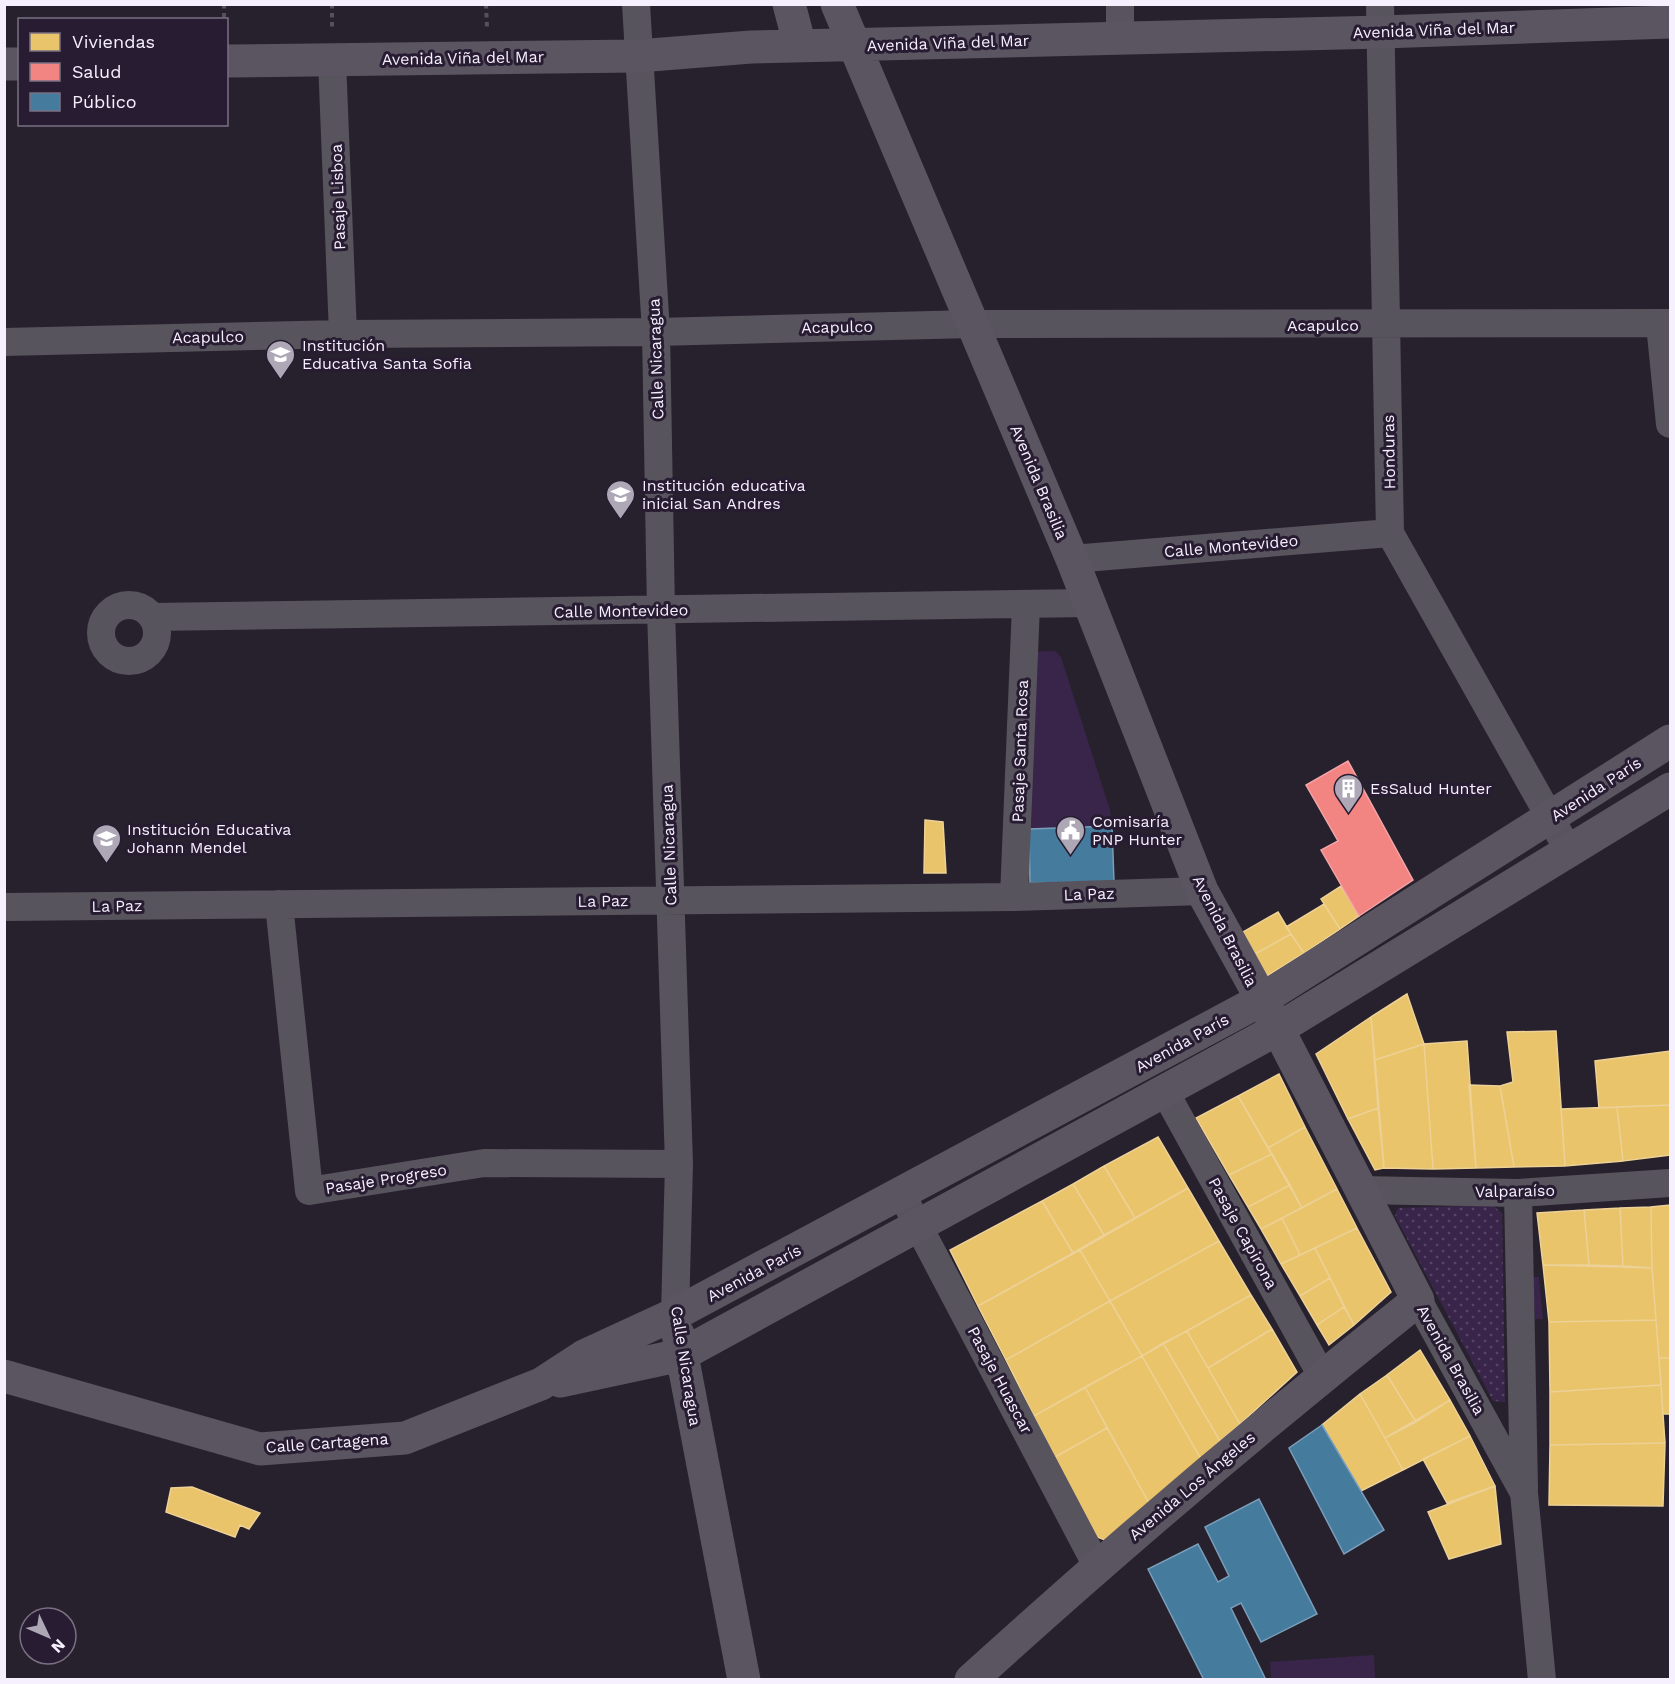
<svg xmlns="http://www.w3.org/2000/svg" width="1675" height="1684" font-family="'Work Sans',sans-serif">
<style>
.green{fill:#39254a}
.park{fill:url(#park-dots)}
.homes{fill:#e9c46a;stroke:#edd196;stroke-width:1.5}
.health{fill:#f28482;stroke:#f3a4a7;stroke-width:1.5}
.public{fill:#457b9d;stroke:#7a9eba;stroke-width:1.5}
.lines{fill:none;stroke-linecap:round;stroke-linejoin:round}
.path{stroke:#55515a;stroke-width:4;stroke-dasharray:4.5 4.5;stroke-linecap:butt}
.street{stroke:#58545d;stroke-width:28}
.secondary{stroke:#5a5560;stroke-width:33}
.labels{text-anchor:middle;dominant-baseline:central;stroke-width:6;stroke-linejoin:round;paint-order:stroke}
.street-label{font-size:16px;fill:#f6effe;stroke:#271c32}
.poi-label{font-size:16px;fill:#f6effe;stroke:#271c32;text-anchor:start}
</style>
<defs>
<pattern id="park-dots" width="8" height="8" patternUnits="userSpaceOnUse" patternTransform="scale(1.5)"><rect width="8" height="8" fill="#39254a"/><path d="M2 2h.1M6 6h.1" fill="none" stroke="#564565" stroke-width="1.8" stroke-linecap="round"/></pattern>
</defs>
<rect width="100%" height="100%" fill="#27212d"/>
<path class="green" d="M1055,651L1061,657L1110,810L1112,826L1029,829L1021,652Z
M1533,1277H1539L1543,1319H1535Z
M1374,1655L1375,1679H1271L1270,1662Z"/>
<path class="park" d="M1492,1205L1502,1213L1505,1402L1493,1401L1395,1216L1398,1208Z"/>
<path class="homes" d="M925,820L943,822L946,873H924Z
M1341,886L1359,916L1340,929L1321,899Z
M1324,904L1340,929L1304,953L1286,927Z
M1278,912L1291,934L1255,954L1243,932Z
M1291,934L1304,953L1267,976L1255,954Z
M1407,994L1424,1044L1375,1060L1371,1017Z
M1371,1017L1378,1108L1348,1119L1316,1054Z
M1556,1031L1565,1166L1514,1167L1500,1086L1513,1082L1507,1032Z
M1467,1041L1476,1168L1433,1169L1424,1044Z
M1424,1044L1433,1169L1384,1168L1375,1060Z
M1670,1051V1105L1599,1108L1595,1061Z
M1279,1074L1305,1127L1268,1148L1238,1096Z
M1469,1085L1500,1086L1514,1167L1476,1168Z
M1238,1096L1272,1154L1229,1175L1196,1118Z
M1670,1105V1155L1623,1161L1617,1107Z
M1617,1107L1623,1161L1565,1166L1561,1109Z
M1378,1108L1384,1168L1375,1170L1348,1119Z
M1305,1127L1337,1189L1302,1208L1268,1148Z
M1158,1137L1188,1188L1135,1218L1104,1166Z
M1272,1154L1290,1185L1248,1207L1229,1175Z
M1104,1166L1135,1218L1104,1235L1073,1184Z
M1073,1184L1104,1235L1073,1253L1042,1201Z
M1290,1185L1302,1208L1261,1229L1248,1207Z
M1188,1188L1219,1241L1110,1301L1080,1250Z
M1337,1189L1357,1228L1300,1255L1282,1218Z
M1042,1201L1073,1253L978,1306L950,1250Z
M1670,1205V1358H1659L1652,1268L1651,1207Z
M1651,1207L1652,1268L1623,1266L1620,1208Z
M1620,1208L1623,1266L1589,1265L1584,1210Z
M1584,1210L1589,1265H1543L1537,1213Z
M1282,1218L1300,1255L1281,1264L1261,1229Z
M1357,1228L1391,1292L1354,1325L1315,1248Z
M1219,1241L1251,1295L1142,1356L1110,1301Z
M1315,1248L1330,1278L1300,1296L1281,1264Z
M1080,1250L1110,1301L1006,1360L978,1306Z
M1543,1265L1652,1268L1656,1320L1549,1322Z
M1330,1278L1344,1307L1317,1325L1300,1296Z
M1251,1295L1272,1329L1208,1368L1187,1331Z
M1110,1301L1142,1356L1034,1416L1006,1360Z
M1344,1307L1354,1325L1329,1345L1317,1325Z
M1656,1320L1661,1385L1550,1392L1549,1322Z
M1272,1329L1297,1372L1240,1424L1208,1368Z
M1187,1331L1240,1424L1220,1441L1163,1343Z
M1163,1343L1220,1441L1201,1459L1142,1356Z
M1420,1350L1450,1400L1416,1422L1387,1375Z
M1142,1356L1201,1459L1150,1505L1085,1387Z
M1659,1358H1670V1414H1663Z
M1387,1375L1416,1422L1385,1438L1360,1394Z
M1661,1385L1665,1443L1550,1445V1392Z
M1085,1387L1107,1428L1055,1457L1034,1416Z
M1360,1394L1403,1470L1361,1491L1322,1425Z
M1450,1400L1470,1436L1403,1470L1385,1438Z
M1107,1428L1150,1505L1110,1542L1097,1537L1055,1457Z
M1470,1436L1495,1486L1447,1503L1423,1459Z
M1665,1443L1663,1506L1549,1505L1550,1445Z
M1495,1486L1501,1544L1449,1559L1428,1512Z
M192,1487L260,1513L249,1529L240,1525L235,1537L166,1512L171,1488Z"/>
<path class="health" d="M1348,761L1413,880L1359,916L1321,850L1338,841L1306,785Z"/>
<path class="public" d="M1112,826L1114,882L1030,883L1029,829Z
M1322,1425L1384,1530L1344,1554L1289,1448Z
M1259,1499L1317,1614L1261,1642L1241,1603L1231,1608L1266,1680H1204L1148,1569L1198,1544L1218,1582L1229,1576L1205,1527Z"/>
<g class="lines">
<path class="path" d="M224,4V20
M332,4V29
M486,4L487,28"/>
<path class="street" d="M636,4L656,332L661,611L679,1164L675,1314
M1120,4V39
M1380,4L1390,533L1570,853
M332,60L343,334
M1660,324L1670,424
M4,342L343,334L656,332L972,324L1670,323
M1072,559L1390,533
M101 633a28 28 0 1 1 56 0a28 28 0 1 1-56 0Z
M152,617L1090,603
M1014,897L1026,605
M279,904L309,1191L484,1163L679,1164
M4,907L1014,897L1202,891
M1164,1090L1322,1376
M1360,1190L1518,1193L1670,1183
M1518,1193L1524,1488
M902,1195L1097,1566
M1418,1300L1524,1493L1542,1680"/>
<path class="secondary" d="M789,4L800,46
M837,4L1072,559L1202,891L1278,1029L1418,1300C1265,1422 1116,1548 971,1680
M226,61L638,56L751,47L1382,32L1670,22
M4,64H20
M678,1334L744,1680
M4,1376L260,1449L405,1438L541,1384L584,1356L675,1314L1261,1000L1670,741
M560,1381L681,1355L1278,1029L1670,789"/>
</g>
<defs>
<symbol id="school-pin" viewBox="-11 -11 22 30"><path d="M0 17L-7.5 6A9.5 9.5 0 1 1 7.5 6Z" fill="#aea7b5" stroke="#271c32"/><path d="M0-5L7-2L0 1L-7-2ZM-4 1L0 2.5L4 1V4Q0 6-4 4Z" fill="#fff"/></symbol>
<symbol id="building-pin" viewBox="-11 -11 22 30"><path d="M0 17L-7.5 6A9.5 9.5 0 1 1 7.5 6Z" fill="#aea7b5" stroke="#271c32"/><path d="M-4-6H4V6H1V3H-1V6H-4ZM-2.5-4.3h1.7v1.8h-1.7ZM.8-4.3h1.7v1.8H.8ZM-2.5-1h1.7V.8h-1.7ZM.8-1h1.7V.8H.8Z" fill="#fff"/></symbol>
<symbol id="civic-pin" viewBox="-11 -11 22 30"><path d="M0 17L-7.5 6A9.5 9.5 0 1 1 7.5 6Z" fill="#aea7b5" stroke="#271c32"/><path d="M-.6-6.5H3V-4.5H.6V-3L4-1V1h2V6H-6V1h2V-1L-.6-3ZM-1.2 2.5V6h2.4V2.5Z" fill="#fff"/></symbol>
</defs>
<g fill-rule="evenodd">
<use href="#school-pin" x="264" y="338" width="33" height="45"/>
<use href="#school-pin" x="604" y="478" width="33" height="45"/>
<use href="#building-pin" x="1332" y="772" width="33" height="45"/>
<use href="#civic-pin" x="1054" y="814" width="33" height="45"/>
<use href="#school-pin" x="90" y="822" width="33" height="45"/>
</g>
<g class="labels">
<g class="street-label">
<text transform="translate(1434 30) rotate(-2)">Avenida Viña del Mar</text>
<text transform="translate(948 43) rotate(-2)">Avenida Viña del Mar</text>
<text transform="translate(463 58) rotate(-1)">Avenida Viña del Mar</text>
<text transform="translate(338 197) rotate(-92)">Pasaje Lisboa</text>
<text x="1323" y="325">Acapulco</text>
<text transform="translate(837 327) rotate(-1)">Acapulco</text>
<text transform="translate(208 337) rotate(-1)">Acapulco</text>
<text transform="translate(656 359) rotate(-92)">Calle Nicaragua</text>
<text transform="translate(1389 452) rotate(-91)">Honduras</text>
<text transform="translate(1039 482) rotate(67)">Avenida Brasilia</text>
<text transform="translate(1231 546) rotate(-5)">Calle Montevideo</text>
<text transform="translate(621 611) rotate(-1)">Calle Montevideo</text>
<text transform="translate(1020 751) rotate(-88)">Pasaje Santa Rosa</text>
<text transform="translate(1596 789) rotate(-33)">Avenida París</text>
<text transform="translate(669 845) rotate(-92)">Calle Nicaragua</text>
<text transform="translate(1089 894) rotate(-2)">La Paz</text>
<text transform="translate(603 901) rotate(-1)">La Paz</text>
<text transform="translate(117 906) rotate(-1)">La Paz</text>
<text transform="translate(1225 931) rotate(63)">Avenida Brasilia</text>
<text transform="translate(1182 1043) rotate(-29)">Avenida París</text>
<text transform="translate(386 1179) rotate(-9)">Pasaje Progreso</text>
<text transform="translate(1515 1191) rotate(-1)">Valparaíso</text>
<text transform="translate(1243 1233) rotate(61)">Pasaje Capirona</text>
<text transform="translate(754 1273) rotate(-28)">Avenida París</text>
<text transform="translate(1451 1360) rotate(61)">Avenida Brasilia</text>
<text transform="translate(686 1366) rotate(81)">Calle Nicaragua</text>
<text transform="translate(1000 1380) rotate(62)">Pasaje Huascar</text>
<text transform="translate(327 1443) rotate(-4)">Calle Cartagena</text>
<text transform="translate(1192 1486) rotate(-40)">Avenida Los Ángeles</text>
</g>
<g class="poi-label">
<text x="302" y="345">Institución<tspan x="302" dy="18">Educativa Santa Sofia</tspan></text>
<text x="642" y="485">Institución educativa<tspan x="642" dy="18">inicial San Andres</tspan></text>
<text x="1370" y="788">EsSalud Hunter</text>
<text x="1092" y="821">Comisaría<tspan x="1092" dy="18">PNP Hunter</tspan></text>
<text x="127" y="829">Institución Educativa<tspan x="127" dy="18">Johann Mendel</tspan></text>
</g>
</g>
<rect width="1675" height="1684" fill="none" stroke="#f6effe" stroke-width="12"/>
<rect x="18" y="18" width="210" height="108" fill="#271c32" stroke="#7a7084" stroke-width="1.5"/>
<rect x="30" y="33" width="30" height="18" fill="#e9c46a" stroke="#7a7084" stroke-width="1.5"/>
<text x="72" y="48" font-size="18" fill="#f6effe">Viviendas</text>
<rect x="30" y="63" width="30" height="18" fill="#f28482" stroke="#7a7084" stroke-width="1.5"/>
<text x="72" y="78" font-size="18" fill="#f6effe">Salud</text>
<rect x="30" y="93" width="30" height="18" fill="#457b9d" stroke="#7a7084" stroke-width="1.5"/>
<text x="72" y="108" font-size="18" fill="#f6effe">Público</text>
<g transform="translate(48 1636) rotate(134)"><circle r="28" fill="#271c32" stroke="#7a7084" stroke-width="1.5"/>
<path d="M0-4.5L10 22L0 15L-10 22Z" fill="#aea7b5"/>
<text y="-9" font-size="16" font-weight="bold" text-anchor="middle" fill="#f6effe">N</text>
</g>
</svg>
